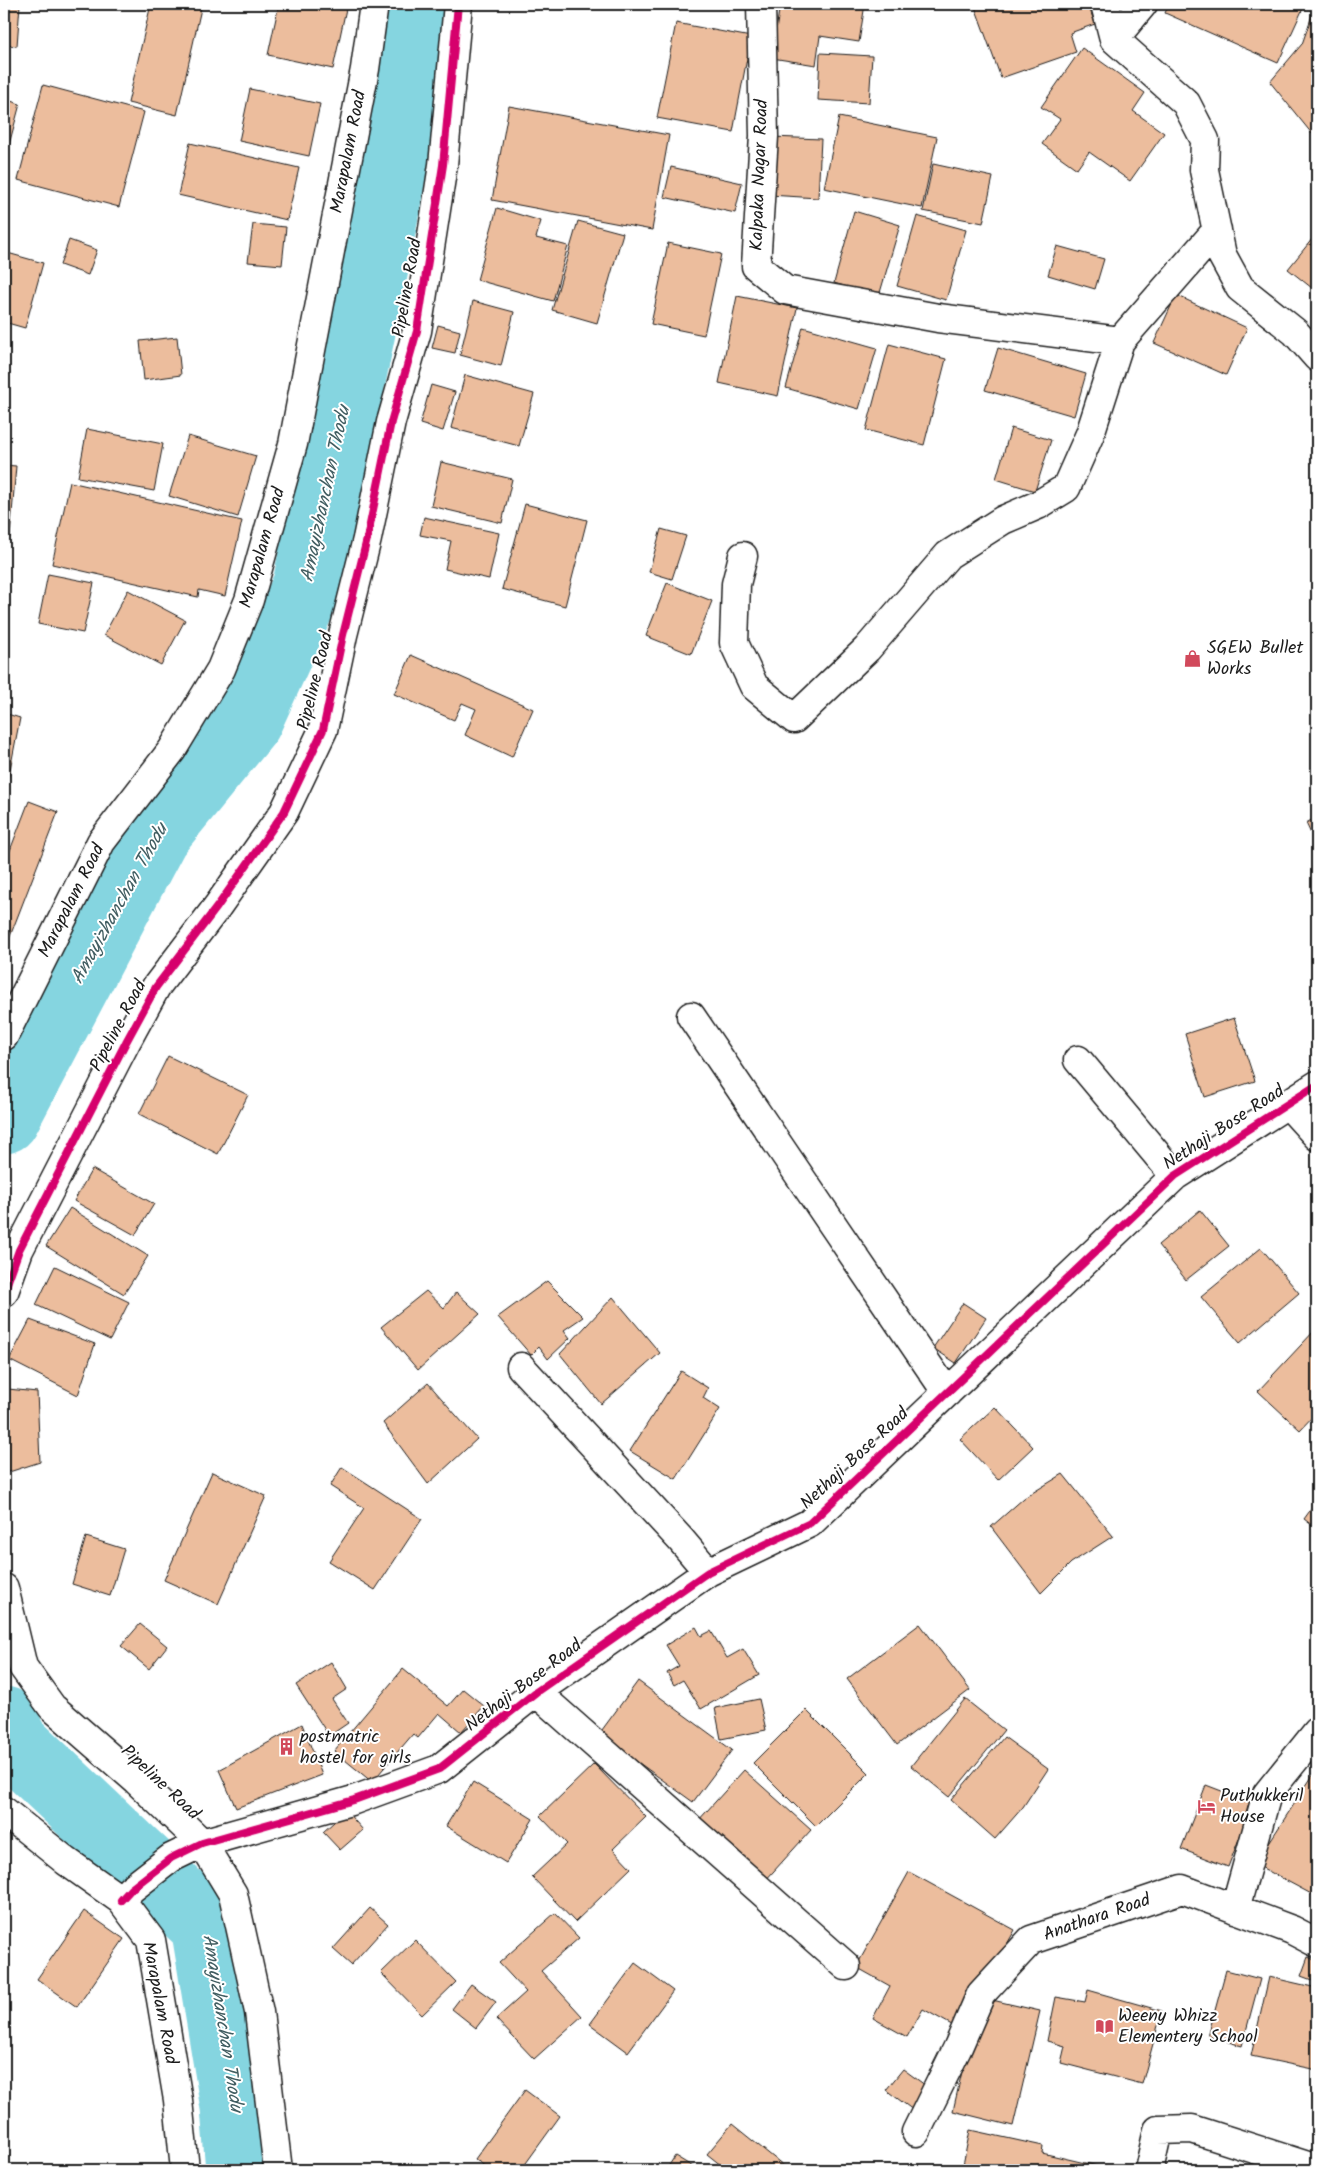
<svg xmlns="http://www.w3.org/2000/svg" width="1321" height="2174" font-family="Kalam,sans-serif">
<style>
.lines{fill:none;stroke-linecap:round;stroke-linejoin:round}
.river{stroke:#85d5e0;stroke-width:71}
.building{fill:#ecbd9d;stroke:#1c1c1c}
.minor-casing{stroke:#1c1c1c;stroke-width:31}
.minor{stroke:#fff;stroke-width:28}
.cycleway-casing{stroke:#fff;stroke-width:11}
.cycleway{stroke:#d6006c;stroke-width:8}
.labels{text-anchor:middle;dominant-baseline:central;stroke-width:4;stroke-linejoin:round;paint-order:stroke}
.street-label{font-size:18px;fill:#1c1c1c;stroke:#fff}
.poi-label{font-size:18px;fill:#1c1c1c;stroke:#fff;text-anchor:start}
.water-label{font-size:19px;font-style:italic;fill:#415d61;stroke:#fff}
</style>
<rect width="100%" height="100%" fill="#fff"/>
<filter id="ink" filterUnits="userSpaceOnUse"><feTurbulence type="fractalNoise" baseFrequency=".02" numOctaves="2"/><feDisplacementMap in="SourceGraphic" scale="10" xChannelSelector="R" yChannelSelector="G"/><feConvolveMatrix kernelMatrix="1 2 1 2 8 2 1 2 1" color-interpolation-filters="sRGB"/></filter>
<g filter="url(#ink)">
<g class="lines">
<path class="river" d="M4,1118L154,834L247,720L308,585L375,258L406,88L416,4
M4,1722L12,1742L206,1925L236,2107L241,2170"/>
</g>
<path class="building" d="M4,4H20L17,46L4,45Z
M151,4H202L177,115L128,103Z
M279,4H347L333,69L268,55Z
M780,4H865L859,42L820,36L816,65L772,58Z
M974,4H1088L1095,24L1070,33L1076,52L1001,78Z
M1169,4H1305L1278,63L1165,13Z
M1316,4H1317V140L1270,82L1302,44Z
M676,23L751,37L733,132L657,118Z
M1082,48L1145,93L1133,111L1164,133L1130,181L1089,152L1077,169L1042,144L1060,119L1041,107Z
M820,53L872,56L869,103L818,100Z
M43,85L144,112L119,207L18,180Z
M250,89L320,104L309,156L239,141Z
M4,99L20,104L4,163Z
M509,106L669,135L652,230L492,200Z
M839,117L937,137L922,208L824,188Z
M772,137L821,139L818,198L769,195Z
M190,143L299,168L287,220L178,195Z
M933,164L993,177L983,223L923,211Z
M671,167L742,183L735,213L664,197Z
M497,208L541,221L536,238L568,246L553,301L477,280Z
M854,211L900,225L879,296L834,283Z
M917,216L966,230L946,300L897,286Z
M578,221L623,233L597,323L552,310Z
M253,224L286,227L282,265L248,262Z
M1317,233V292L1288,269Z
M69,240L97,250L88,275L60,265Z
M668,243L721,254L704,335L651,324Z
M1057,246L1104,259L1095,289L1048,275Z
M4,252L43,263L25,328L4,322Z
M1176,295L1247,328L1226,375L1154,343Z
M737,296L797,308L778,396L719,383Z
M473,301L514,312L501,366L460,355Z
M438,325L460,331L455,353L432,348Z
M803,327L877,348L859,409L786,388Z
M177,337L181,375L144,380L140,341Z
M889,344L946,359L924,445L866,430Z
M998,348L1086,374L1074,416L985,390Z
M465,375L534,394L519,446L451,428Z
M431,385L455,392L443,431L420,424Z
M1011,428L1051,440L1035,491L996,479Z
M87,429L163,444L154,491L78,477Z
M188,436L256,456L238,517L169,496Z
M441,462L512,479L502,523L431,506Z
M4,465L16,466L10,537H4Z
M70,482L242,521L225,596L199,590L198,597L52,564Z
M525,504L587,520L565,606L502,589Z
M424,517L499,533L489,579L445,569L451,541L420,535Z
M661,529L686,536L672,579L649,572Z
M48,574L94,583L83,633L38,624Z
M667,583L712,601L691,654L646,636Z
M128,590L185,620L161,665L104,635Z
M411,655L533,709L512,757L465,735L476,709L462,703L454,720L394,694Z
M4,713L20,718L4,801Z
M29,801L58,812L9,939L4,937V866Z
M1317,817V847L1306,823Z
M1234,1018L1255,1081L1205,1097L1185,1034Z
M168,1056L248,1095L218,1154L139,1114Z
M92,1169L154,1204L135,1235L74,1201Z
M70,1208L148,1256L124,1294L46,1246Z
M1200,1210L1229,1246L1186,1280L1158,1245Z
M1261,1248L1299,1293L1240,1343L1201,1297Z
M55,1266L129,1302L110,1340L36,1305Z
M547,1281L583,1317L564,1330L570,1338L548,1359L539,1347L531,1355L498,1317Z
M426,1291L444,1308L456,1292L480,1314L418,1370L381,1327Z
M613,1297L660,1353L601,1404L560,1354Z
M963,1303L986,1318L956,1363L933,1348Z
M30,1320L95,1344L78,1395L9,1360Z
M1316,1329L1317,1412L1300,1430L1258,1391Z
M681,1371L708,1388L703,1398L720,1409L676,1479L630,1451Z
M428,1383L477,1439L428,1484L383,1423Z
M8,1389L37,1392L40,1462L6,1473Z
M995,1407L1033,1447L998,1480L960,1439Z
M342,1467L422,1519L375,1590L329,1561L364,1508L330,1486Z
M212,1472L266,1496L218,1604L164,1580Z
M1063,1474L1113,1536L1071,1563L1041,1593L991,1527L1024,1498Z
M1317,1501V1529L1304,1519Z
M86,1537L124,1549L110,1596L72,1584Z
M140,1624L167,1646L149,1669L121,1646Z
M920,1624L970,1690L897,1745L847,1679Z
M696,1627L701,1636L711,1631L727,1658L743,1649L759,1675L701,1709L683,1680L674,1685L667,1673L679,1666L666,1645Z
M331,1662L347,1689L332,1699L348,1723L329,1736L296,1685Z
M403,1669L448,1706L463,1689L484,1706L461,1732L439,1713L418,1738L413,1734L372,1782L334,1751Z
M638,1681L732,1750L693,1802L599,1734Z
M759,1699L766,1730L721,1739L715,1708Z
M965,1699L1004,1730L949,1797L911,1766Z
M806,1710L869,1773L816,1826L753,1763Z
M302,1724L322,1775L236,1808L219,1770Z
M1004,1737L1048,1769L1023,1807L995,1839L951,1800Z
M594,1764L646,1817L613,1849L631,1868L575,1922L532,1877L567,1844L540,1816Z
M1317,1769V1897L1255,1864Z
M744,1770L811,1830L764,1882L697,1822Z
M473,1782L533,1819L506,1863L446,1826Z
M1206,1785L1253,1803L1228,1867L1181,1849Z
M346,1811L363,1830L340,1850L323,1832Z
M909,1872L1015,1930L959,2029L923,2009L907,2037L873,2018L890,1986L856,1967Z
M370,1908L388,1924L351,1965L333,1949Z
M84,1911L124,1939L77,2007L37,1979Z
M555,1913L579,1938L541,1971L582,2016L534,2059L496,2019L526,1992L499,1963Z
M415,1940L456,1982L422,2015L381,1973Z
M1308,1957L1317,1961V1982L1301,1976Z
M635,1963L673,1991L628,2052L590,2024Z
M1226,1970L1260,1979L1242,2046L1208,2036Z
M1269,1977L1317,1988V2070L1251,2056Z
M471,1984L496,2002L476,2028L452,2009Z
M1088,1990L1162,2011L1142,2084L1061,2063L1065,2046L1047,2041L1056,1997L1085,2002Z
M979,1997L1040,2011L1013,2126L953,2111Z
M903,2069L929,2088L913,2110L886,2090Z
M525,2090L560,2116L521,2170H490L475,2159Z
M732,2124L789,2170H727L707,2154Z
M970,2130L1043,2146L1042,2153L1115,2170H962Z
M675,2156L698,2170H666Z"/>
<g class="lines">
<defs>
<path id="minor" d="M761,4L764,136L756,266L785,290L938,318L1120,341L1217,230
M1105,4L1114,39L1186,103L1205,140L1204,170L1222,255L1240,288L1295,332L1317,357
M1114,39L1143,4
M743,556L736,584L734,643L754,686L794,719L867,649L948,555L1003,520L1038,505L1066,488L1090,434L1120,341
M691,1016L947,1393
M4,1036L101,842L172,750L221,669L249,600L293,444L365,69L374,4
M1078,1060L1175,1176
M1288,1104L1317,1136
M4,1292L19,1250L126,1042L156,987L217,907L284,812L323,730L343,635L367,539L391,422L417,331L443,165L458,4
M521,1367L681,1540L708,1572
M4,1588L23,1667L52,1707L137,1781L202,1843L233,1894L259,2012L278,2170
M536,1692L846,1966
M4,1811L66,1861L121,1900L151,1940L178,2100L185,2170
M121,1900L131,1889L171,1858L202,1843L354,1800L439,1769L536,1692L708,1572L810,1523L1175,1176L1317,1085
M1235,1909L1267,1794L1317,1732
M916,2132L958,2047L981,1994L1031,1940L1182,1889L1292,1930L1317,1943
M1149,2170L1158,2130L1192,2129L1317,2169"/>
</defs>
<use href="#minor" class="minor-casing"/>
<use href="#minor" class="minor"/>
<defs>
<path id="cycleway" d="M4,1292L19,1250L126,1042L156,987L217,907L284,812L323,730L343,635L367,539L391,422L417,331L443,165L458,4
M121,1900L131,1889L171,1858L202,1843L354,1800L439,1769L536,1692L708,1572L810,1523L1175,1176L1317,1085"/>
</defs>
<use href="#cycleway" class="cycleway-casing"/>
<use href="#cycleway" class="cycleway"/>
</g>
</g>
<defs>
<symbol id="shop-bare" viewBox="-9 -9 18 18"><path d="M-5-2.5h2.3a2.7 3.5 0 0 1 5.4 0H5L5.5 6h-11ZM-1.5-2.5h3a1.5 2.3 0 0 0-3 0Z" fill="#d1495b" stroke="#fff" stroke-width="2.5" paint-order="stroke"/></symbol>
<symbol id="building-bare" viewBox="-9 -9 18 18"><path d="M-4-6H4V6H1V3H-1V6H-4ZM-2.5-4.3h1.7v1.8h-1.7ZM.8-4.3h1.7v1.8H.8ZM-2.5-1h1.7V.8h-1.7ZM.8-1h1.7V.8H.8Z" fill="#d1495b" stroke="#fff" stroke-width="2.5" paint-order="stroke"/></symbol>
<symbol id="hotel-bare" viewBox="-9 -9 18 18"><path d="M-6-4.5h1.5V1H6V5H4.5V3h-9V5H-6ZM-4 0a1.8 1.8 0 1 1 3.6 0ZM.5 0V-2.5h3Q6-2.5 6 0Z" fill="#d1495b" stroke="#fff" stroke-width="2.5" paint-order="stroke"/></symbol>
<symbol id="library-bare" viewBox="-9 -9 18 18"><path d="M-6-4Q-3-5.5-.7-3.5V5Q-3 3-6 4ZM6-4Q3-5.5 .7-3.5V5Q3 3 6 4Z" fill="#d1495b" stroke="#fff" stroke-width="2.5" paint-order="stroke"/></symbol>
</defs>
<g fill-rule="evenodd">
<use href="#shop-bare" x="1180" y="646" width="25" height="25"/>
<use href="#building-bare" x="274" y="1734" width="25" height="25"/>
<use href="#hotel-bare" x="1194" y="1794" width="25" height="25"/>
<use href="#library-bare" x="1092" y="2014" width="25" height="25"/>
</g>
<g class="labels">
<g class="street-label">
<text transform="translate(349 152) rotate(-79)">Marapalam Road</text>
<text transform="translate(760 175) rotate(-88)">Kalpaka Nagar Road</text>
<text transform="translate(408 288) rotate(-80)">Pipeline Road</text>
<text transform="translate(263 548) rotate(-74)">Marapalam Road</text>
<text transform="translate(316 681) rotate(-76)">Pipeline Road</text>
<text transform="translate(72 901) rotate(-63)">Marapalam Road</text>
<text transform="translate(119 1026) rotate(-62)">Pipeline Road</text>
<text transform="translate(1224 1128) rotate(-33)">Nethaji Bose Road</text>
<text transform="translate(855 1459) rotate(-43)">Nethaji Bose Road</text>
<text transform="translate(524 1686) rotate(-37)">Nethaji Bose Road</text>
<text transform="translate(160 1783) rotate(43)">Pipeline Road</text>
<text transform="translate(1097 1918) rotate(-19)">Anathara Road</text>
<text transform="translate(159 2003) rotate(79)">Marapalam Road</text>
</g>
<g class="poi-label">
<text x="1207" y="648">SGEW Bullet<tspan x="1207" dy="21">Works</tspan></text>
<text x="300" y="1737">postmatric<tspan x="300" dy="21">hostel for girls</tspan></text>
<text x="1220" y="1796">Puthukkeril<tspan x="1220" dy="21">House</tspan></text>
<text x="1118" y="2016">Weeny Whizz<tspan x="1118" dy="21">Elementery School</tspan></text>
</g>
<g class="water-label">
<text transform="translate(326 494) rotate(-78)">Amayizhanchan Thodu</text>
<text transform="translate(120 904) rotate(-61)">Amayizhanchan Thodu</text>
<text transform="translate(222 2023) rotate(81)">Amayizhanchan Thodu</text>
</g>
</g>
<rect width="1321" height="2174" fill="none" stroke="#fff" stroke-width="20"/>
<rect x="10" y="10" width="1301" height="2154" fill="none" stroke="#1c1c1c" stroke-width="2" filter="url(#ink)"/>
</svg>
